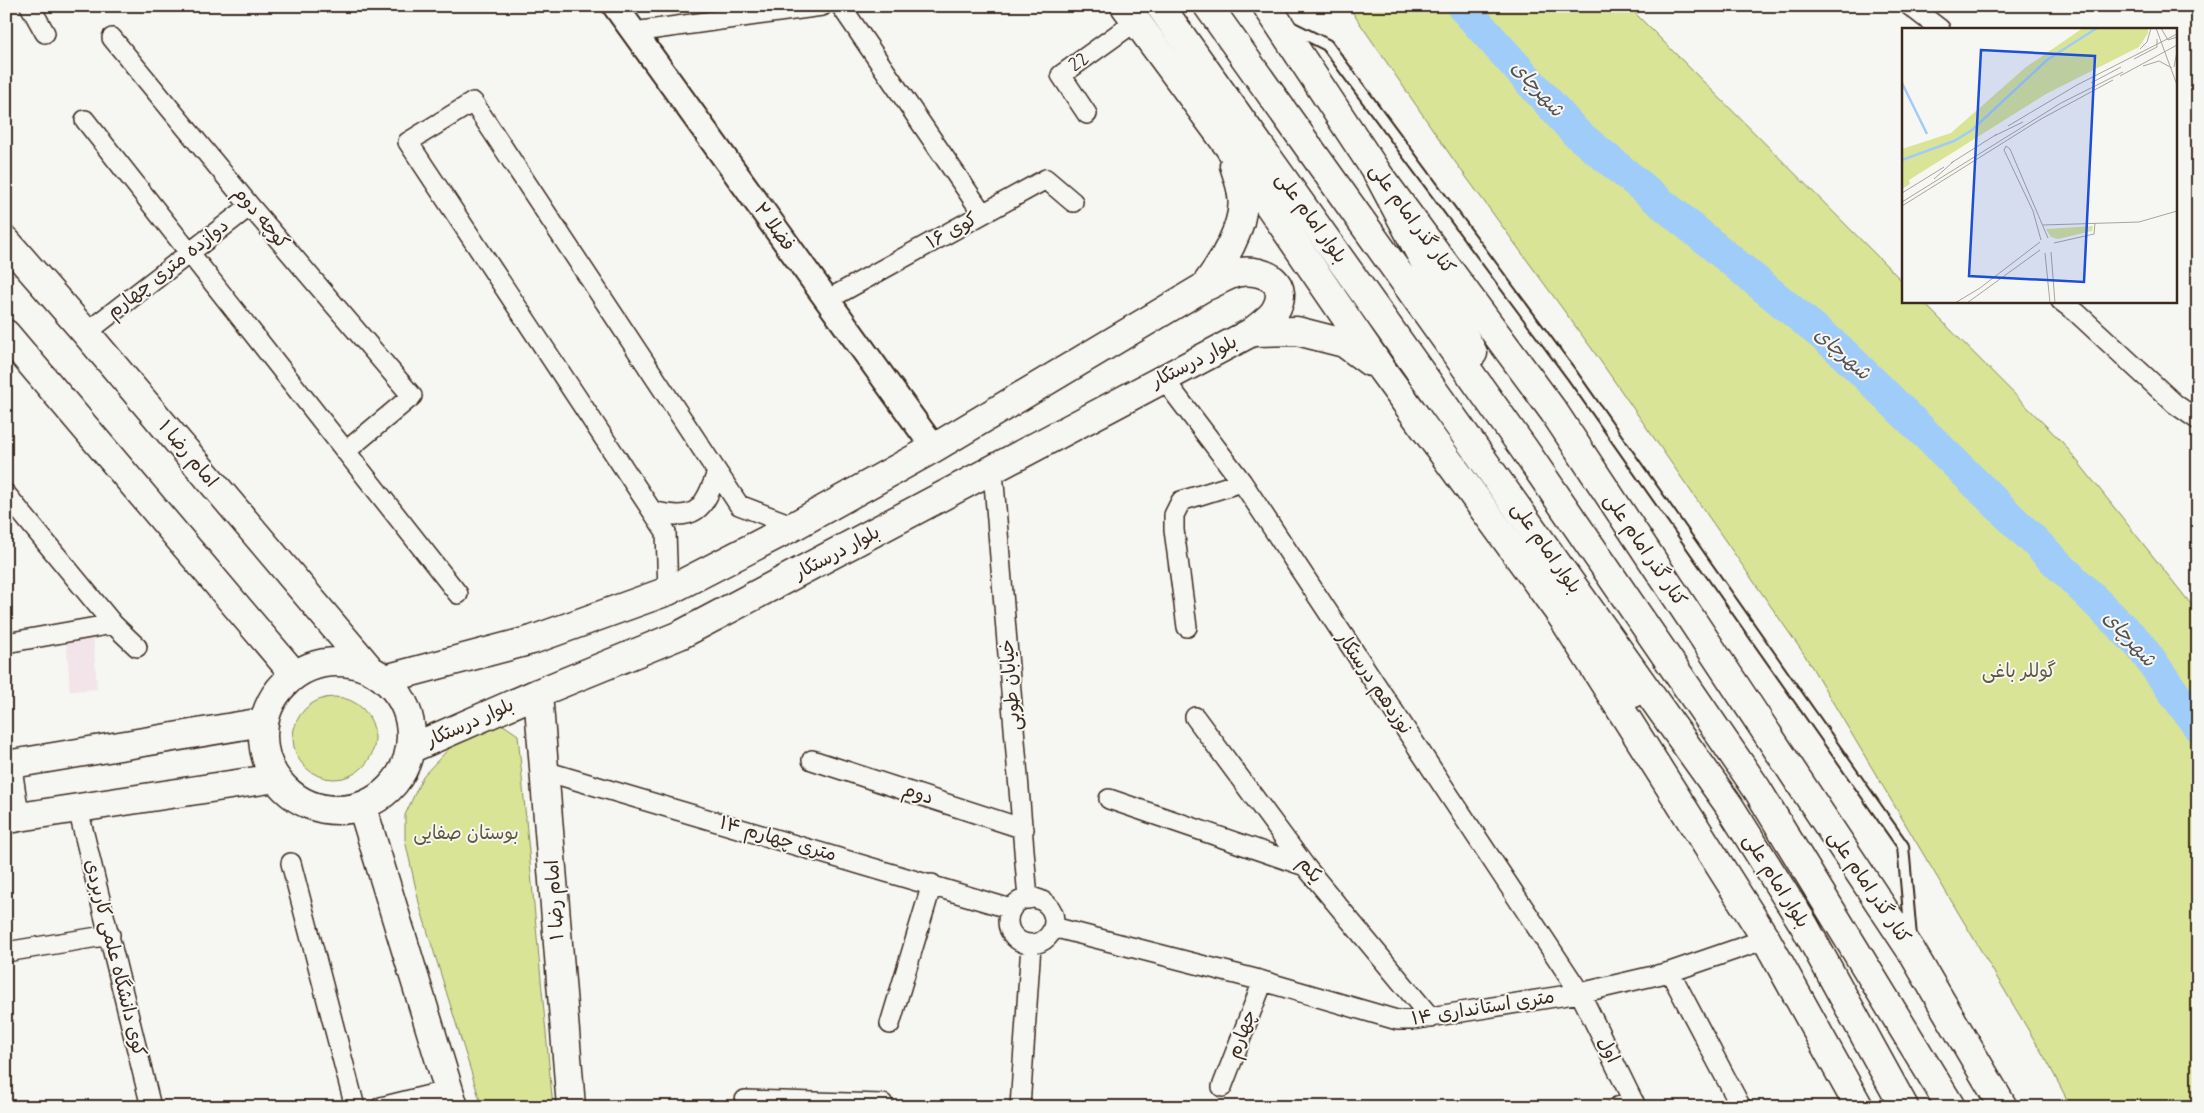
<svg xmlns="http://www.w3.org/2000/svg" width="2204" height="1113" font-family="Mynerve,'Playpen Sans Arabic',sans-serif">
<style>
.built{fill:#f3e4ea}
.green{fill:#d9e497;stroke:#8a875a}
.lines{fill:none;stroke-linecap:round;stroke-linejoin:round}
.river{stroke:#a0ccfa;stroke-width:32}
.service-casing{stroke:#3b2a1e;stroke-width:14}
.minor-casing{stroke:#3b2a1e;stroke-width:22}
.tertiary-casing{stroke:#3b2a1e;stroke-width:28}
.secondary-casing{stroke:#3b2a1e;stroke-width:31}
.trunk-casing{stroke:#3b2a1e;stroke-width:31}
.service{stroke:#f6f6f2;stroke-width:10}
.minor{stroke:#f6f6f2;stroke-width:19}
.tertiary{stroke:#f6f6f2;stroke-width:24}
.secondary{stroke:#f6f6f2;stroke-width:28}
.trunk{stroke:#f6f6f2;stroke-width:28}
.labels{text-anchor:middle;dominant-baseline:central;stroke-width:4;stroke-linejoin:round;paint-order:stroke}
.street-label{font-size:19px;fill:#3b2a1e;stroke:#f6f6f2}
.park-label{font-size:19px;fill:#62583c;stroke:#f6f6f2}
.water-label{font-size:20px;font-style:italic;fill:#545255;stroke:#f6f6f2}
.inset-river{fill:none;stroke:#a0ccfa;stroke-width:2.5}
.inset-road{fill:none;stroke:#aba49d;stroke-width:1}
.view{fill:#1d4ed8;fill-opacity:0.15;stroke:#1d4ed8;stroke-width:2.5}
.inset-edge{fill:none;stroke:#3b2a1e;stroke-width:2.5}
</style>
<rect width="100%" height="100%" fill="#f6f6f2"/>
<filter id="ink" filterUnits="userSpaceOnUse"><feTurbulence type="fractalNoise" baseFrequency=".02" numOctaves="2"/><feDisplacementMap in="SourceGraphic" scale="10" xChannelSelector="R" yChannelSelector="G"/><feConvolveMatrix kernelMatrix="1 2 1 2 8 2 1 2 1" color-interpolation-filters="sRGB"/></filter>
<g filter="url(#ink)">
<path class="built" d="M93,632L97,689L70,691L66,634Z"/>
<path class="green" d="M1348,6H1628L1903,282V301H1922L2063,443L2198,613V1107H2071L2048,1063L1804,654L1592,349L1453,159Z
M293 738a41 41 0 1 1 82 0a41 41 0 1 1-82 0Z
M487,721L502,724L518,735L553,1107H482L420,907L405,840V815L423,776L459,738Z"/>
<g class="lines">
<path class="river" d="M1462,6L1575,132L1839,349L2138,643L2198,726"/>
<defs>
<path id="service" d="M1289,26L1327,45L1572,375L1903,846L1911,937"/>
<path id="minor" d="M30,6L45,33
M841,6L983,214
M1910,6L1940,29
M634,32L822,6
M112,38L250,206L412,396L346,451
M1087,114L1061,75L1136,21
M85,120L458,594
M827,300L1046,179L1073,202
M2061,301L2077,313L2175,404L2198,420
M86,333L250,206
M1163,378L1242,482L1580,993L1636,1107
M993,471L1028,899
M6,494L113,624L137,647
M652,511C695,522 704,511 717,472
M668,591L666,532L408,142L473,102L739,505L794,526
M1187,627L1174,530V515L1181,501L1242,482
M6,643L113,624
M1195,717L1305,866L1431,1018
M812,760L1024,829
M545,771L1011,909
M1109,799L1305,866
M78,809L151,1107
M291,863L355,1107
M1008 921a23 23 0 1 1 46 0a23 23 0 1 1-46 0Z
M1053,927L1263,981L1397,1020H1412L1580,993L1670,972L1766,939
M6,952L110,935
M1670,972L1741,1107
M890,1024L932,884
M1222,1087L1263,981
M381,1107L450,1090
M745,1107V1100L883,1104L884,1107
M1020,1107L1031,945
M1617,1107L1634,1102"/>
<path id="tertiary" d="M615,6L934,448"/>
<path id="secondary" d="M1125,6L1229,147L1382,370L1561,615L1766,939L1859,1107
M1267,6L1378,174L1554,412L1912,952L2003,1107
M6,241L86,333L369,668
M1204,287C1221,265 1247,225 1242,195C1241,185 1237,175 1234,165
M1252,332L1297,331L1344,343L1370,362
M6,334L294,674
M263 736a74 74 0 1 1 148 0a74 74 0 1 1-148 0Z
M385,679L532,640L668,591L794,526L934,448L1204,287C1215,283 1228,274 1240,272C1266,269 1291,283 1275,311C1270,319 1259,326 1252,332L680,635L538,693L410,749
M538,693L571,1107
M6,765L263,722
M7,765L15,818
M362,806L454,1107
M6,819L276,778"/>
<path id="trunk" d="M1128,6L1136,21
M1160,6L1728,804L1804,925L1904,1107
M1208,6L1524,449L1757,789L1951,1107
M1378,174L1473,353
M1561,615L1631,694"/>
</defs>
<use href="#service" class="service-casing"/>
<use href="#minor" class="minor-casing"/>
<use href="#tertiary" class="tertiary-casing"/>
<use href="#secondary" class="secondary-casing"/>
<use href="#trunk" class="trunk-casing"/>
<use href="#service" class="service"/>
<use href="#minor" class="minor"/>
<use href="#tertiary" class="tertiary"/>
<use href="#secondary" class="secondary"/>
<use href="#trunk" class="trunk"/>
</g>
</g>
<g class="labels">
<g class="street-label">
<text transform="translate(1079 62) rotate(-36)">22</text>
<text transform="translate(261 218) rotate(50)">کوچه دوم</text>
<text transform="translate(1311 218) rotate(54)">بلوار امام علی</text>
<text transform="translate(1412 219) rotate(54)">کنار گذر امام علی</text>
<text transform="translate(774 227) rotate(54)">فضلا ۲</text>
<text transform="translate(952 231) rotate(-29)">کوی ۱۶</text>
<text transform="translate(168 269) rotate(-38)">دوازده متری چهارم</text>
<text transform="translate(1194 362) rotate(-27)">بلوار درستکار</text>
<text transform="translate(188 454) rotate(50)">امام رضا ۱</text>
<text transform="translate(1546 548) rotate(55)">بلوار امام علی</text>
<text transform="translate(1645 550) rotate(56)">کنار گذر امام علی</text>
<text transform="translate(837 553) rotate(-28)">بلوار درستکار</text>
<text transform="translate(1374 683) rotate(56)">نوزدهم درستکار</text>
<text transform="translate(1011 685) rotate(-95)">خیابان طوبی</text>
<text transform="translate(470 723) rotate(-24)">بلوار درستکار</text>
<text transform="translate(918 794) rotate(18)">دوم</text>
<text transform="translate(778 839) rotate(16)">۱۴ متری چهارم</text>
<text transform="translate(1310 870) rotate(52)">یکم</text>
<text transform="translate(1776 881) rotate(58)">بلوار امام علی</text>
<text transform="translate(1869 887) rotate(56)">کنار گذر امام علی</text>
<text transform="translate(555 900) rotate(-94)">امام رضا ۱</text>
<text transform="translate(115 958) rotate(76)">کوی دانشگاه علمی کاربردی</text>
<text transform="translate(1483 1008) rotate(-9)">۱۴ متری استانداری</text>
<text transform="translate(1242 1034) rotate(-69)">چهارم</text>
<text transform="translate(1608 1050) rotate(64)">اول</text>
</g>
<g class="park-label">
<text x="2019" y="671">گوللر باغی</text>
<text x="466" y="833">بوستان صفایی</text>
</g>
<g class="water-label">
<text transform="translate(1537 89) rotate(48)">شهرچای</text>
<text transform="translate(1842 354) rotate(42)">شهرچای</text>
<text transform="translate(2129 639) rotate(48)">شهرچای</text>
</g>
</g>
<g transform="translate(1902 28)">
<rect width="275" height="275" fill="#f6f6f2"/>
<path d="M181,0H246V5L237,19L144,66L7,152L8,156L0,161V121L49,105L124,39ZM191,198L190,203L156,211L149,209L144,201Z" fill="#d9e497"/>
<path class="inset-river" d="M0,55L25,106M0,132L52,113L70,102L145,32L195,0"/>
<path class="inset-road" d="M254,0L275,57M259,0L266,12L275,9M238,21L245,14L249,0M232,31L255,19V11M241,38L257,33L270,40M272,39L275,23M218,48L275,17M189,55L219,39M106,98L175,57L275,6M92,108L121,94M108,121L104,118L102,122L131,183L139,212M108,121L146,210M49,135L95,106M32,151L52,133M0,165L42,139M0,174L159,75L221,44M0,178L139,91L211,52M141,197L237,194L275,183M152,215L192,206L193,195M149,224L153,275M143,225L148,275M53,275L78,260L138,214M65,275L138,222"/>
<path class="view" d="M79,22L193,28L182,254L67,248Z"/>
<rect width="275" height="275" class="inset-edge"/>
</g>
<rect width="2204" height="1113" fill="none" stroke="#f6f6f2" stroke-width="25"/>
<rect x="12" y="12" width="2179" height="1088" fill="none" stroke="#3b2a1e" stroke-width="2" filter="url(#ink)"/>
</svg>
